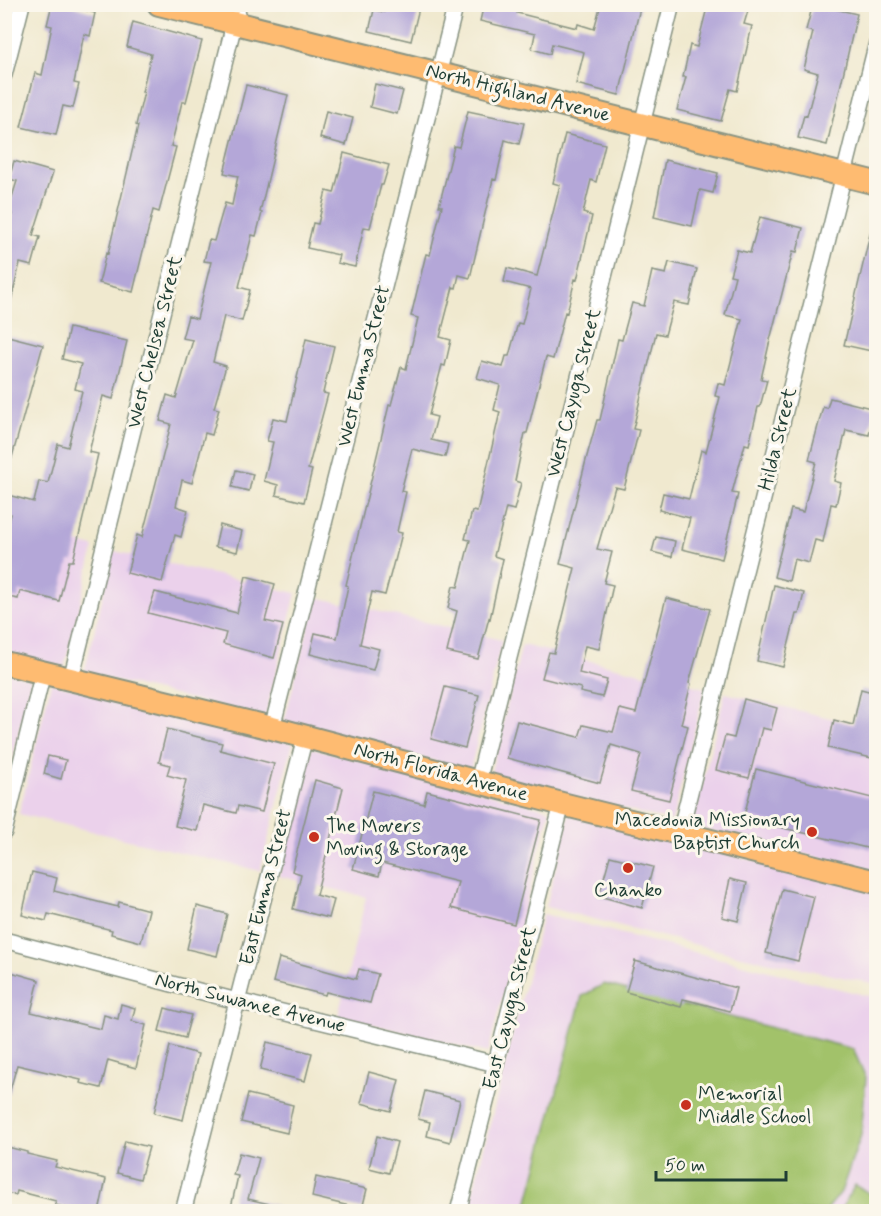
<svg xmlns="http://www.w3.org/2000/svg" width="881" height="1216" font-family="Mynerve,sans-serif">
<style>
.built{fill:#ebd1eb}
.green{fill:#a2c26a;stroke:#60804f;stroke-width:1.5}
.building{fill:#b4a7d8}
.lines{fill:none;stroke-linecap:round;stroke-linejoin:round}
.minor-casing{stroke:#889382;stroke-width:18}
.primary-casing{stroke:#889382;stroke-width:26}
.minor{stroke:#fff;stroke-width:15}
.primary{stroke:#febb71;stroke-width:22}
.poi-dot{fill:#c8321e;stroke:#fbf7ec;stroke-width:2}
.labels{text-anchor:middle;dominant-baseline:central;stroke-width:6;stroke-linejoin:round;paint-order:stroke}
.street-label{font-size:20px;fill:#1f3d34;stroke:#fbf7ec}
.poi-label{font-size:20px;fill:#1f3d34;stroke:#fbf7ec;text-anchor:start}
</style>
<rect width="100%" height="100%" fill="#fbf7ec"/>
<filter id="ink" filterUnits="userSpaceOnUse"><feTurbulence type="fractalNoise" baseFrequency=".0167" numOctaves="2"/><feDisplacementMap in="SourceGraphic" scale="12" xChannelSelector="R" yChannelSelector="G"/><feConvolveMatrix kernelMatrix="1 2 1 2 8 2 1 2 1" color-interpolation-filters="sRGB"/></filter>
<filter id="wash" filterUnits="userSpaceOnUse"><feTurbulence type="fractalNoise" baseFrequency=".008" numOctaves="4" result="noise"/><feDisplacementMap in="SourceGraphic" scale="24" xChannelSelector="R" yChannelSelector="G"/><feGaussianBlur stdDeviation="1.35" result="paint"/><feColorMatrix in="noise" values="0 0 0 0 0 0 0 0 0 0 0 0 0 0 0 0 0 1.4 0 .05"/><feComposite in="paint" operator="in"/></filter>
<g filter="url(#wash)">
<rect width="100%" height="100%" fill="#f0e9cf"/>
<path class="built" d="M5,526L94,547L64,668L5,654Z
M114,551L296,593L265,717L84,673Z
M316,597L502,640L470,770L284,722Z
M522,645L705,688L672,821L490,776Z
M5,672L31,679L5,790Z
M51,683L293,743L260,871L19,814Z
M725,693L876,729V872L692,826Z
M312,748L550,810L488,1053L338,1016L366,897L279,876Z
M569,815L876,891V984L741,956L546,907Z
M543,914L876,998V1211L468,1212Z"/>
<path class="green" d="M604,984L853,1049L866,1078L861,1135L841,1192L826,1211L525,1212L582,996Z
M855,1185L876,1197V1211H840Z"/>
<g id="blocks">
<path class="building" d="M52,4H65L95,13L90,36L84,34L74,83L79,84L73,108L63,106L56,135L21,127L35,73L42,75L52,26L47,25Z
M386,4H420L411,41L369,31L374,10L384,12Z
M484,4H507L519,8L517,13L577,28L578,24L594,29L601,4H641L619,95L576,84L584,52L552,44L550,54L532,49L535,34L480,21Z
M708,4H750L744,24L752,26L737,91L730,89L721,121L677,110L686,77H683L690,45L697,47Z
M813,4L857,14L827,145L798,138L804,115L807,116L818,73L804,69L813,32L806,30Z
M133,22L202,41L186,102H182L171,146L176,147L159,212L153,210L133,292L99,283L106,253L108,254L138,126L136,125L144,92H142L151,54L127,47Z
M375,84L403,91L397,114L370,107Z
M246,85L288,95L260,212L262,213L256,236L252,235L239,287L250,290L242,321L224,316L213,362L226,366L214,408L219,409L212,435L205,433L192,483L182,480L176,506L188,510L181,537L175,535L162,582L127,573L137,535L142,537L171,424L160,421L167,395L176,398L193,340L182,338L188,316L197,319L211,262L204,261L209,240L214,241L225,203L232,205L238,176L224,173Z
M326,111L353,118L346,145L320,138Z
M468,111L524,123L519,144L505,140L496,180L493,179L470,278L459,275L456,288L453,287L440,337L451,340L445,366L442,365L429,415L437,417L431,440L448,444L445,457L412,449L401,491L406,492L397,532L402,533L395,561H394L385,595L372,592L360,644L379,649L373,670L310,654L315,633L337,638L348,586L346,585L389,405H391L401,367L406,369L418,318L411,316L426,254L430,255L442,206H439L454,146L459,147Z
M565,134L605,144L596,182L591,180L583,213L592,216L577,280L575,279L567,313L565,312L553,359L546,357L527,433H525L515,481L521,483L514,510L506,508L494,556L503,559L490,619L489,618L478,659L447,652L457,611L448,608L453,586L458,587L470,540L465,539L472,511L477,512L500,412L494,410L500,385L477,378L482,361L503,367L506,356H509L518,323L522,324L531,289L504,282L507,268L537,276L560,185L553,183Z
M344,153L389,165L383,185H381L370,228L364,227L355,267L337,263L339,255L307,248L313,223L318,224L326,191L334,193Z
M665,160L718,173L713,193L700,190L692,226L654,217Z
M14,161L53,172L33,235L40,237L32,266L20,263L10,305H4V242L12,214L7,213L17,181L9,179Z
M760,217L803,228L797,252L793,251L770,340L761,379L767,380L760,407H758L749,445L745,444L732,493L738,494L722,559L682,549L690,518L659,510L663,493L689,499L701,450L706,452L720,397L715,396L718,383L725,385L742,319L725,315L735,276L730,275L737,250L750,253Z
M871,230L876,231V352L844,345Z
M669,262L697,269L689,305L674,302L665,335L656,333L633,429L639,430L624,489L615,487L597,549L612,552L604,583L613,585L599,649L585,646L579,673L607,680L602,697L580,692L581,688L542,678L549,652L554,653L575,568L560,564L587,456L597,420H600L618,339L622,340L632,303L644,306L652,271L666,274Z
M69,328L127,341L113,399L103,396L89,452L98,454L73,561H69L59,601L20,591L18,599L4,596V540L11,514L4,513V494L34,502L39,481L48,483L58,444L68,447L82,391L75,389L81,364L62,359Z
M4,335L43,345L9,468L4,467Z
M306,339L334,346L323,393L328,394L308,469L312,470L304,502L276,495L278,485L264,481L273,442L267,441L273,418L287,421Z
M830,398L875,409L869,435L846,430L834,481L841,483L836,505L831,504L823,542L815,540L809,563L794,559L789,581L774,577L791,509L803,512L816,462L809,460L823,407L827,408Z
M236,470L253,474L249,491L232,487Z
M220,525L242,531L237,552L215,547Z
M656,537L675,541L672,557L652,552Z
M246,576L275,584L265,621L283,625L274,658L223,644L226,633L148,613L155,592L237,613Z
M774,585L804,593L799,614H796L783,667L757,661Z
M666,598L710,609L689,683L691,684L681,724L688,726L669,800L631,791L641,754L611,745L600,783L507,758L517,721L579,737L583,725L613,732L620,709L636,713Z
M445,687L479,695L465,748L431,739Z
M861,689L876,693V759L828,748L834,720L853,725Z
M744,699L777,708L771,730L762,728L749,778L716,770L725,736L734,738Z
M167,729L222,743L220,750L274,764L262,812L238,806L236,813L203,805L197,831L175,826L186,780L167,775L170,765L159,762Z
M48,756L66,760L61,779L44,774Z
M756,769L876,799V829L871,849L771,825L772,823L744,816Z
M315,780L343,788L316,895L334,900L329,918L293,909L301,874L292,871Z
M373,791L424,804L427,791L541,820L514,924L451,908L458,882L382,863L379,876L353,869Z
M610,856L653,867L642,908L599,896Z
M32,872L57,878L54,891L118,907L119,902L149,910L141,942L111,934L112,930L48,914L46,921L22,915Z
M730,879L747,883L738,921L722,917Z
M782,889L814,897L798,961L766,953Z
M197,906L227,914L217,956L187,949Z
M279,958L356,979L359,969L378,974L370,1003L326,992L325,995L273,982Z
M635,961L736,988L730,1011L683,999L681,1007L626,992Z
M4,970L39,980L31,1012L101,1029L104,1015L118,1019L121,1004L135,1008L132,1021L146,1025L136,1068L108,1060L101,1088L80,1083L81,1080L17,1065L9,1094L4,1093Z
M165,1008L191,1015L185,1038L159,1031Z
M267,1042L312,1053L305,1081L260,1070Z
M170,1046L198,1054L183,1120L154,1113Z
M369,1072L399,1080L391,1111L361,1103Z
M425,1091L460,1100L450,1142L427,1136L430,1122L418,1119Z
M248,1094L293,1105L287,1133L241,1122Z
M377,1136L397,1142L389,1173L369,1168Z
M125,1141L149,1147L140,1179L117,1173Z
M4,1146L27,1152V1154L57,1161L55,1167L106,1179L99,1212H84L55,1205L56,1201L17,1191L16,1195L4,1193Z
M239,1153L259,1158L248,1199L278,1206L277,1212H230L238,1176L233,1175Z
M316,1177L367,1189L362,1209L312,1197Z"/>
</g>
</g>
<g filter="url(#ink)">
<use href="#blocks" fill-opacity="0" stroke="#889382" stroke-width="1.5"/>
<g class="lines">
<defs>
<path id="minor" d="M4,75L22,4
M71,679L239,4
M272,728L456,4
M478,782L672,4
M4,832L43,672
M680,832L876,46
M4,940L237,1001L496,1064
M183,1212L305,737
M458,1212L562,804"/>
<path id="primary" d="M159,4L876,183
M4,663L272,728L562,804L876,882"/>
</defs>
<use href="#minor" class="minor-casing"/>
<use href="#primary" class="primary-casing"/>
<use href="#minor" class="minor"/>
<use href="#primary" class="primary"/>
</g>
</g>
<g class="poi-dot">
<circle cx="812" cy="832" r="6"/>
<circle cx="314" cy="837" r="6"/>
<circle cx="628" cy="868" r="6"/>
<circle cx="686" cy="1105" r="6"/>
</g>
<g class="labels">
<g class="street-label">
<text transform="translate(518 93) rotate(14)">North Highland Avenue</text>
<text transform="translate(155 342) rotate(-76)">West Chelsea Street</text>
<text transform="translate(364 366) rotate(-76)">West Emma Street</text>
<text transform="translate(574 393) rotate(-76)">West Cayuga Street</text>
<text transform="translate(778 439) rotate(-76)">Hilda Street</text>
<text transform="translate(441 772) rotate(15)">North Florida Avenue</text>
<text transform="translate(266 887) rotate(-76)">East Emma Street</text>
<text transform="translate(250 1003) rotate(14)">North Suwanee Avenue</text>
<text transform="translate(510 1008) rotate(-76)">East Cayuga Street</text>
</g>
<g class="poi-label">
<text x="800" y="820" text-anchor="end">Macedonia Missionary<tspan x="800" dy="23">Baptist Church</tspan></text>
<text x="326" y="826">The Movers<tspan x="326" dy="23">Moving &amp; Storage</tspan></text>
<text x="628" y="890" text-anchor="middle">Chanko</text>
<text x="698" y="1094">Memorial<tspan x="698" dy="23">Middle School</tspan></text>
</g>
</g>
<rect width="881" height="1216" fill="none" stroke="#fbf7ec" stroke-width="24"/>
<path d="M656 1171v9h130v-9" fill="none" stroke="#1f3d34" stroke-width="3"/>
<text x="665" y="1171" font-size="18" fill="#1f3d34" stroke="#fbf7ec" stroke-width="4.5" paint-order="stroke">50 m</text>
</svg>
